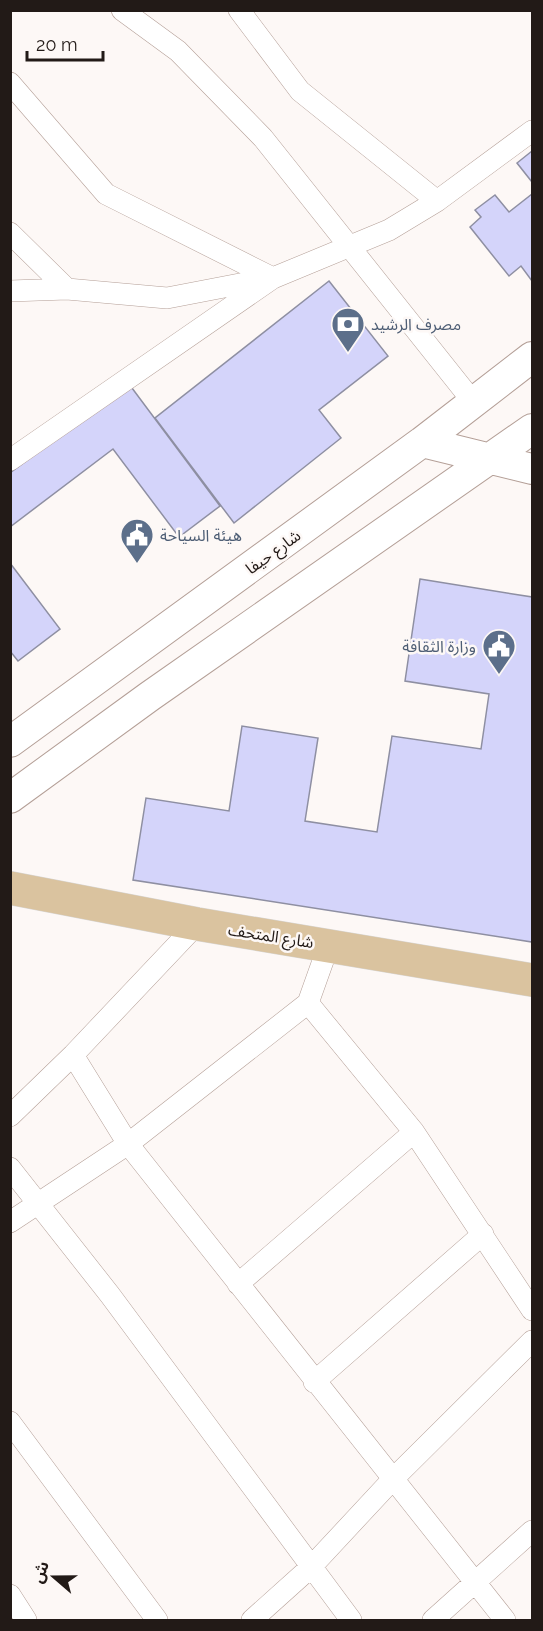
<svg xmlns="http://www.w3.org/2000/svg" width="543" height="1631" font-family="Raleway,'Noto Sans Arabic',sans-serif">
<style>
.building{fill:#d4d4fa;stroke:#8e8fa2;stroke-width:1.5}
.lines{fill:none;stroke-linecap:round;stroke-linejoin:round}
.street-casing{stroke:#b49f97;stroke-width:22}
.secondary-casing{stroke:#b49f97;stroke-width:32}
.primary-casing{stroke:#d7d6d5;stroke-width:34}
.street{stroke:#fff;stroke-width:21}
.secondary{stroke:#fff;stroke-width:30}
.primary{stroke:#dac39f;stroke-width:33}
.labels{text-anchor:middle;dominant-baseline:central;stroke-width:5;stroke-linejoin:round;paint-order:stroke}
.service-label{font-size:16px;fill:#4e5e75;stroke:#fdf8f6;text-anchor:start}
.street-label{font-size:16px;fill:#221a17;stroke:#fdf8f6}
</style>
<rect width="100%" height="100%" fill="#fdf8f6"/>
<path class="building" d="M532,151V182L517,163Z
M532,194V281L521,266L509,276L470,227L481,217L475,210L495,195L509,212Z
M329,281L388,356L319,410L341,438L234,523L155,418Z
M129,384L220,506L179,537L113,449L10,527V473Z
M10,563L60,629L18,661L10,651Z
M420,579L532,597V942L133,880L146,798L229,811L242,726L318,738L305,821L377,832L392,736L481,749L489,694L405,681Z"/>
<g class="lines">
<defs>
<path id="street" d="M122,10L178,51L263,138L474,403
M239,10L300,91L437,201
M10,83L106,194L273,278
M10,233L67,289
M10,291L67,289L167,298L266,279
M10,460L273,278L389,230L437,201L532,131
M308,1003L414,1132L532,1310
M73,1055L128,1144L505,1620
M10,1116L73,1055L197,924
M10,1168L110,1295L351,1620
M10,1222L128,1144L308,1003L329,944
M238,1284L414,1132
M314,1382L483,1234
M10,1422L157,1620
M10,1595L26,1620
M252,1620L311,1567L392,1480L532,1341
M433,1620L532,1531"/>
<path id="secondary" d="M422,442L532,469
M10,742L422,442L532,357
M10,798L150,696L532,429"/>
<path id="primary" d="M10,888L197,924L532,980"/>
</defs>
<use href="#street" class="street-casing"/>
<use href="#secondary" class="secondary-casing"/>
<use href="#primary" class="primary-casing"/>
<use href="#street" class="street"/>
<use href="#secondary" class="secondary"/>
<use href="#primary" class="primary"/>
</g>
<defs>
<symbol id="bank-pin" viewBox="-11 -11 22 30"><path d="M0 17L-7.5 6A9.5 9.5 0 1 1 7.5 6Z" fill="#5c6f8a" stroke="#fdf8f6"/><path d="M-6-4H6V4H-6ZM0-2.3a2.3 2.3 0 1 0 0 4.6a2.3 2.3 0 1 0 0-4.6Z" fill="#fff"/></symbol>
<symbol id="civic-pin" viewBox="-11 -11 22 30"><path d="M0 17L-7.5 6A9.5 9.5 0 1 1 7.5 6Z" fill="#5c6f8a" stroke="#fdf8f6"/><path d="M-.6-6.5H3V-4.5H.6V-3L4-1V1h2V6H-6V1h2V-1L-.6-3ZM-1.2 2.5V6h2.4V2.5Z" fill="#fff"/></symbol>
</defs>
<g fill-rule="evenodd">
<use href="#bank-pin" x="329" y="305" width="38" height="52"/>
<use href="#civic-pin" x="118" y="516" width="38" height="52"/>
<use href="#civic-pin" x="480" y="627" width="38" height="52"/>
</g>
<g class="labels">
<g class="service-label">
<text x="371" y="324">مصرف الرشيد</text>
<text x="160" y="535">هيئة السياحة</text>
<text x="476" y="646" text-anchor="end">وزارة الثقافة</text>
</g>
<g class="street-label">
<text transform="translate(273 552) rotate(-36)">شارع حيفا</text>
<text transform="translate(271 936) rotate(9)">شارع المتحف</text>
</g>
</g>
<rect width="543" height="1631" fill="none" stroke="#221a17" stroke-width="24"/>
<g transform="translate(54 1577) rotate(290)" stroke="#fdf8f6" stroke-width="4.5" paint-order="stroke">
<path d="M0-4.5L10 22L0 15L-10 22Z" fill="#221a17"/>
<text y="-9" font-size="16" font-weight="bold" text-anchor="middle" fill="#221a17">ش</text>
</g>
<path d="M27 51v9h76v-9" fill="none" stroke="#221a17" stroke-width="3"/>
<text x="36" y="51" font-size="18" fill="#221a17" stroke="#fdf8f6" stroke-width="4.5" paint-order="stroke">20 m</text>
</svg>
